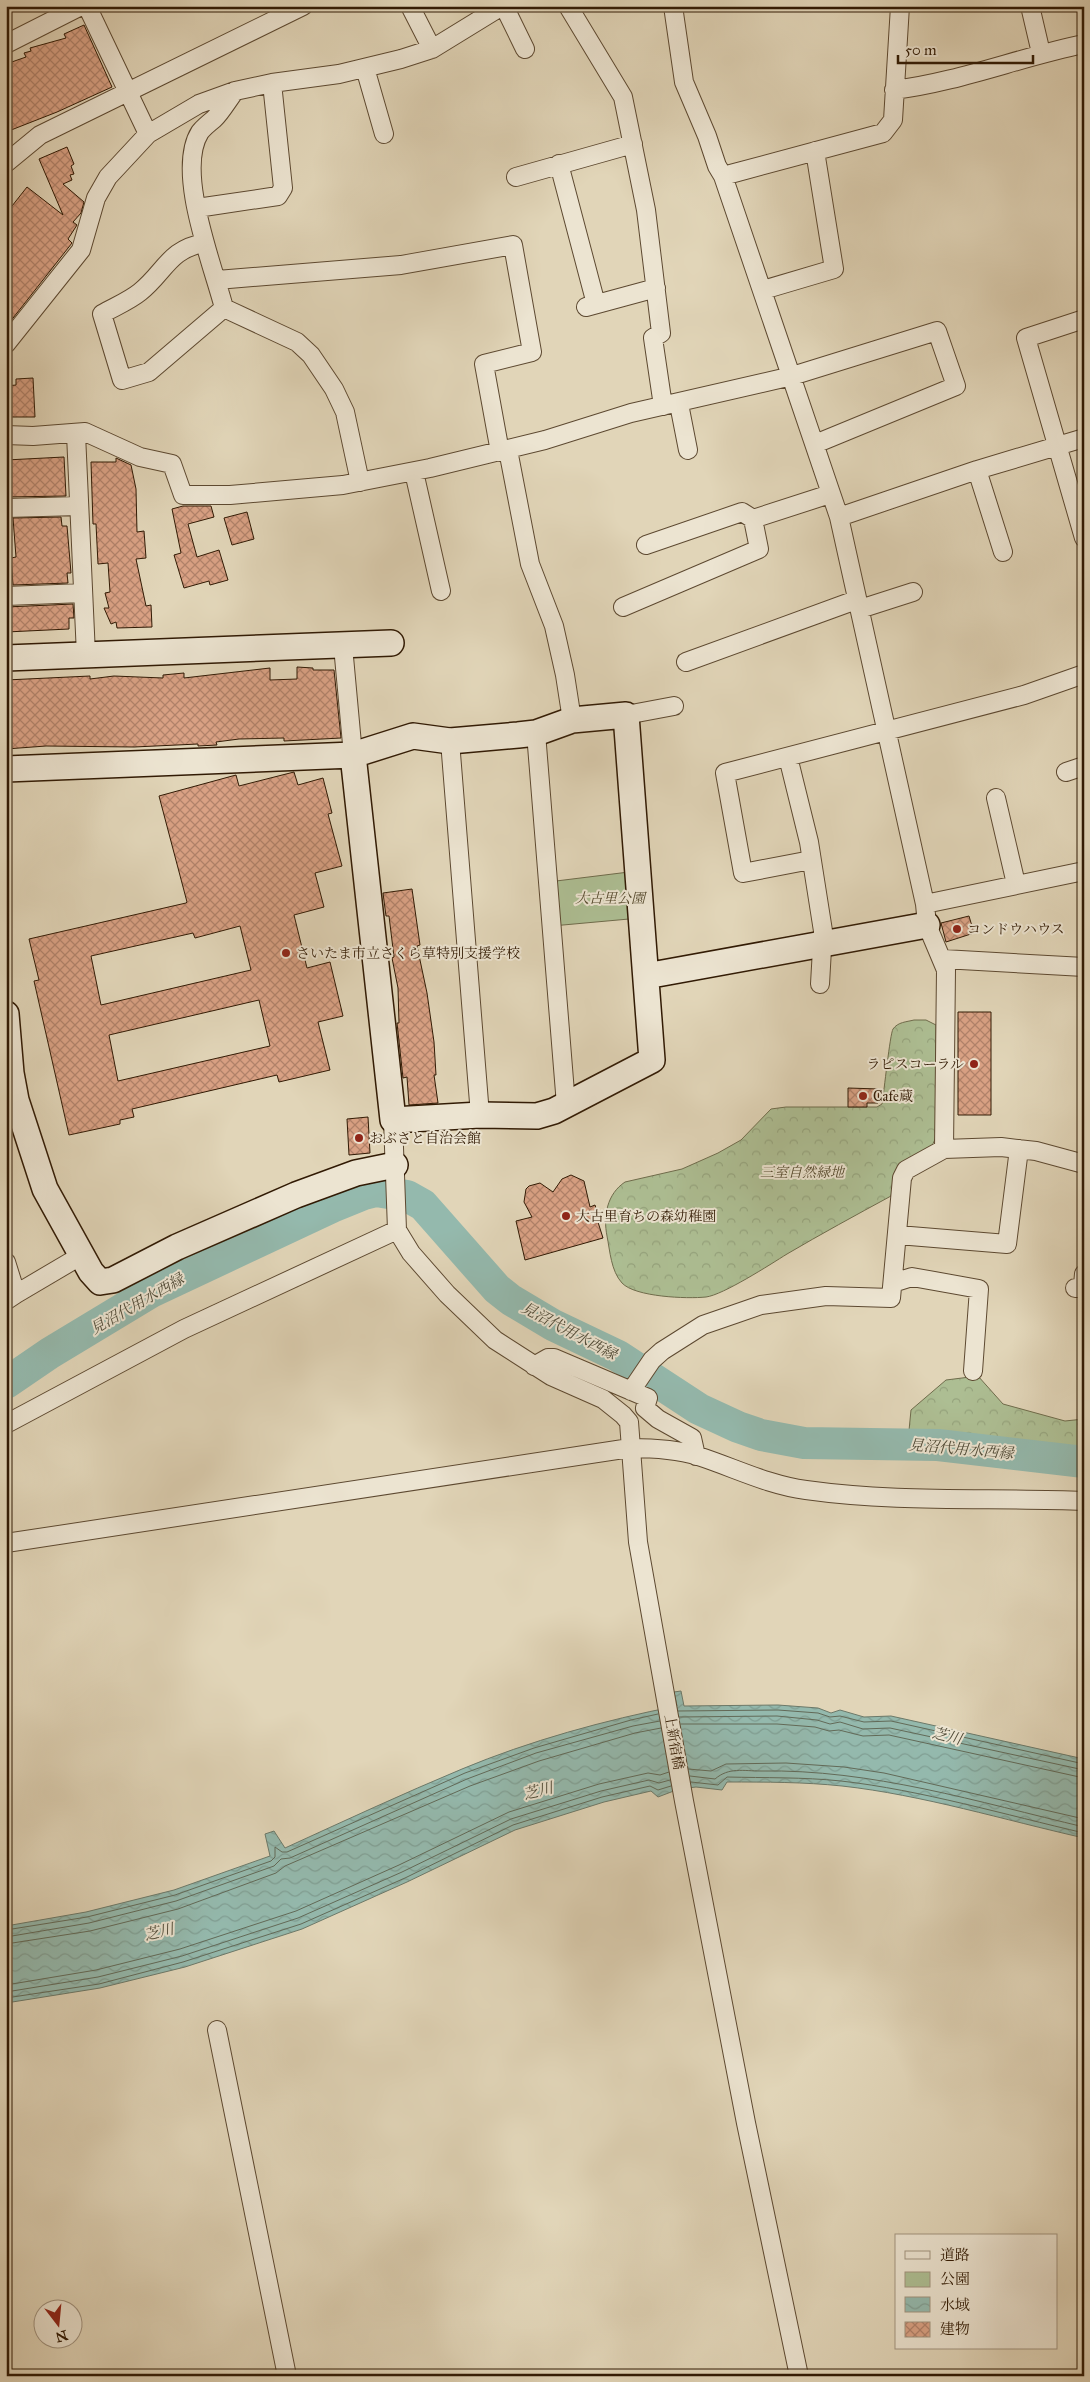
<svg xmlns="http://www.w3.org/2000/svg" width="1090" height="2382" font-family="'IM FELL Great Primer','Noto Serif JP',serif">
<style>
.forest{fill:url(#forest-crowns);stroke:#6f6c4c}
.green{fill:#adbe93;stroke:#6f6c4c}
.water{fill:url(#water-waves);stroke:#6c7969}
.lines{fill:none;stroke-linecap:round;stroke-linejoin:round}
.shore{stroke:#626a58;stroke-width:1}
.river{stroke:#94b9ad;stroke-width:32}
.building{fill:url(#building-cross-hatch);stroke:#311a04;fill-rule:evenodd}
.street-casing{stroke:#5d4931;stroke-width:20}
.secondary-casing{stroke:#311a04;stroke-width:28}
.street{stroke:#ece4d1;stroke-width:18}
.secondary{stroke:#ece4d1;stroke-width:25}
.poi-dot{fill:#8f2418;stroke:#ece4d1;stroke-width:2}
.labels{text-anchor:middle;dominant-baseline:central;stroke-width:4;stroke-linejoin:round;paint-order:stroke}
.park-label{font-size:14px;font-style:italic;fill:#564b2f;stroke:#ece4d1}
.poi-label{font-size:14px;fill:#311a04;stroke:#ece4d1;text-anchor:start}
.street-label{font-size:14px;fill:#311a04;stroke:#ece4d1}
.water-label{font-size:15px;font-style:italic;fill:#4f4a37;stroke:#ece4d1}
</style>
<defs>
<pattern id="forest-crowns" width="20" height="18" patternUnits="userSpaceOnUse" patternTransform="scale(1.25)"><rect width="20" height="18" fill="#adbe93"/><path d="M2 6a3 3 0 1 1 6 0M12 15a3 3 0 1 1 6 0" fill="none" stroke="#95a37d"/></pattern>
<pattern id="water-waves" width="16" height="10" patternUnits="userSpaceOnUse" patternTransform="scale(1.25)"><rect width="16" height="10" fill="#94b9ad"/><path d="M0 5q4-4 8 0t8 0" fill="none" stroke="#809e93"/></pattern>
<pattern id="building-cross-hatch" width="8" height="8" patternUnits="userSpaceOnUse" patternTransform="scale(1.25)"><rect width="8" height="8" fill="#d9a184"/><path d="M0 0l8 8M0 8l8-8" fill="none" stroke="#b1826a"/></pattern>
</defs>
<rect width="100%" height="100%" fill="#e1d5b8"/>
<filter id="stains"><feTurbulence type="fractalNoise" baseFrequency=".004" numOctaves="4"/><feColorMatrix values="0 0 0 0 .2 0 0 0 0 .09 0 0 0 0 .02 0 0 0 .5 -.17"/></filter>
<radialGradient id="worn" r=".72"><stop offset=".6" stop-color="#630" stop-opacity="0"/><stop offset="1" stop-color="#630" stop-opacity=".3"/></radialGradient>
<path class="forest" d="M914,1020H926L936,1025V1137L932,1146L897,1168L891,1196C856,1215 821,1234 787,1254C771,1264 723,1295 706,1297C687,1299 635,1297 622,1283C611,1271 610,1251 607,1236C603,1216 607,1194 625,1182L682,1169L718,1153L741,1140L771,1109L786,1107H877L882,1104C884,1092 890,1034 893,1029C898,1022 906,1022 914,1020Z
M978,1376L1003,1404L1065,1421L1084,1419V1466L979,1463L907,1451L911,1410L946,1380Z"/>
<path class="green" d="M637,871L640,918L552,926L548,882Z"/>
<path class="water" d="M681,1691L684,1706L778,1705L818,1708L831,1713L840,1710L864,1717L891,1716L1084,1759V1838C1004,1820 923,1795 842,1786C804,1782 766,1782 727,1782L722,1790L696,1787L679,1789L658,1797L651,1791L604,1802L515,1830L407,1882L302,1929L185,1967L100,1988L6,2003V1926L86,1912L174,1890L270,1856L265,1834L274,1831L285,1848C344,1821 402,1794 462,1769C529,1741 605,1720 677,1706L674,1692Z"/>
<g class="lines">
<path class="shore" d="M678,1711L778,1710L818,1713L830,1717L840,1716L864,1722L891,1721L1084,1764
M679,1717L777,1716L817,1720L830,1724L840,1722L863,1729L890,1728L1084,1770
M681,1724H777L815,1727L829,1731L839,1730L863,1736L889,1735L1084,1778
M688,1769L711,1771L726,1764L786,1763L844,1767L884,1773L1084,1819
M690,1776L715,1779C729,1767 743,1771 761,1771C871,1769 978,1802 1084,1827
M691,1782L718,1785L727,1777C765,1778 803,1777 841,1781C921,1790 1006,1815 1084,1833
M6,1930L87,1917L175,1895L271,1861L275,1857V1847L282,1852H287L465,1773L534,1748L631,1720L658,1714
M6,1937L89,1923L176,1901L274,1866L281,1859L290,1858L467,1779L536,1753L633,1726L660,1721
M6,1944L90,1931L178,1909L276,1873L285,1866L470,1786L539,1761L635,1733L661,1728
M6,1985L96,1970L180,1949L296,1911L399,1865L509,1812L599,1784L648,1773L660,1775L669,1772
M6,1992L98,1977L182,1956L298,1918L402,1872L511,1819L601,1791L649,1780L659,1783L670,1780
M6,1998L99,1984L183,1962L301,1924L405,1878L513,1825L602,1797L650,1786L658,1790L671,1786"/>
<path class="river" d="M6,1383L50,1353L151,1292L332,1207L364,1194L376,1191L407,1196L423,1205L497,1289L511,1300L553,1325L618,1356L699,1409L738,1427L761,1435L804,1443L938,1445L1084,1462"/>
</g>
<path class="building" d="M84,25L112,87L57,112L6,132V64L26,57L24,53L31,51L30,48L66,38L64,34Z
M67,147L74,164L71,166L74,174L70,175L72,180L63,184L84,202L81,213L73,222L77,225L68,239L72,243L6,327V202L12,206L27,187L63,215L39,159Z
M33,378L35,417H10V410H6V386L16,385V379Z
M64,457L66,496L6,497V460Z
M116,458L131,465L136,489L137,532L144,531L146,558L136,559L146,606L151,605L152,627L117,628L116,622L111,624L104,608H109L105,593L110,592L108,563L98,564L96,524H93L91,462H116Z
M183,506H211L214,517L188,524L197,557L219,550L228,580L210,585L209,581L184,588L174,555L181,553L172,509Z
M247,512L254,539L232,545L224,518Z
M61,517L62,526H67L71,573H67L68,583L13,585L11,558L16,557L13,518Z
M73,604L74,618H69V629L6,632V607Z
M297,667L313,668V670H334L341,738L284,741V738L239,739L216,742L217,745L198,746V744L134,747L46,746L6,749V680L90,676V679L114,676L163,678V675L184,673V678L270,668V680L297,679Z
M294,772L298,785L323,778L332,813L328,814L342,866L315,873L324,907L294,915L307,968L330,962L343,1016L318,1022L330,1070L279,1082L277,1075L132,1109L134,1117L120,1120V1124L69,1135L34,981L39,980L29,939L186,903L187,902L159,796L236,775L239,786ZM240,926L251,970L101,1005L91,956L193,933L195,938ZM259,1000L270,1046L118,1081L109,1035Z
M412,889L420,945L417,946L427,993L434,1042L436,1075H434L438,1103L409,1105L407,1077L403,1078L397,1023H399L398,988L392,958L394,957L389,916H386L383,893Z
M969,916L974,933L946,942L941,923Z
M958,1012H991V1115H958Z
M848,1088L879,1089L878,1103H867V1107H848Z
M368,1117L370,1153L349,1155L347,1119Z
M571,1175L584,1181L590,1207L595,1205L599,1218L597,1219L603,1238L525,1260L516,1221L532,1217L524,1202L526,1189L529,1186L540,1183L553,1192L562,1179Z"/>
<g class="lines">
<defs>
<path id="street" d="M87,6L148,134
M410,6L432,49
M504,6L525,49
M568,6L623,97L646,210L661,333L653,338L663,406
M673,6L684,82L707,136L717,166L723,176L839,517L925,904L927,925L946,970L944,1149
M1030,6L1041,53
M6,44L81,6
M365,68L384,134
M894,90C959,82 1020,57 1084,44
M235,91C228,100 222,111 214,119C209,123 204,127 200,132C175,171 213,265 224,308L297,342L311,355L334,389L345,412L360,482
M6,163L40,135L303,6
M559,164L596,304
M723,176L883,133L893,120L900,6
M516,177L633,144
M197,208L278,196L283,188L272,83
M204,243C169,249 165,272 140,292C129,301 114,307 102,314L122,380L149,372L224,308
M217,280L401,265L513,245L532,352L484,364L500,452
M763,290L834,269L815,151
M586,307L656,288
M1084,319L1026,338L1084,538
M6,344L81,250L96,198L108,177L148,134L199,104L235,91L272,83L339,74L401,59L432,49L502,6
M679,404L688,450
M76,434L86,655
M6,435L33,436L85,432L140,457L172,464L183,495H230L343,485L430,468L545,440L631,413L792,376L937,331L956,386L815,444
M508,450L530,564L554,626L565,675L572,720
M977,470L1003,552
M414,472L441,591
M6,508L79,506
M839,517L977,470L1084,438
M646,545L742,512L753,519
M6,596L83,593
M623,607L759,549L753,519L830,494
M860,609L913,592
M343,646L353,755
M686,662L856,600
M626,715L674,706
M536,733L566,1105
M450,741L480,1115
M788,757L809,842L823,931L820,984
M1066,772L1084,766
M996,798L1016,884
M811,860L743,873L725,773L1024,695L1084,674
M925,904L1084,871
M943,959L1084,967
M393,1120L397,1230L411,1253L447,1294L495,1340L551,1376L603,1399L623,1415L629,1422L638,1542L684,1801L746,2123L799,2376
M898,1235L1007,1244L1019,1149
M6,1262L16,1294L7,1300
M893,1283L912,1277L979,1289L973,1371
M1075,1288H1080L1083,1285L1084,1274
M16,1294L82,1255
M534,1366L548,1358H554L648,1398L645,1408L658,1419L692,1438L696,1456
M631,1391L652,1360L662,1351L703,1325L735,1314L761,1305L826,1296L891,1298L902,1178L906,1170L944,1149L1001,1147L1036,1151L1084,1164
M6,1424L184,1329L397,1230
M6,1543L630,1448C653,1448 676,1449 698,1456C735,1468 768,1485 806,1490C898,1503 992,1497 1084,1501
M217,2030L287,2376"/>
<path id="secondary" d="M6,658L391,643
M6,769L353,755L413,736L450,741L518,735L536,733L572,720L626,715L652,1060L554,1111L537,1116L480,1115L393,1120L353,755
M646,976L927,925
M6,1014L11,1073L16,1100L45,1189L91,1272L100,1282L113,1280L177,1247L296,1195L356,1173L395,1165"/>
</defs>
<use href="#street" class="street-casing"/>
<use href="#secondary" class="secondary-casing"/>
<use href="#street" class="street"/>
<use href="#secondary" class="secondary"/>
</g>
<g class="poi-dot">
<circle cx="957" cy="929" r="5"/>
<circle cx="286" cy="953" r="5"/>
<circle cx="974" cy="1064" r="5"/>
<circle cx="863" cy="1096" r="5"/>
<circle cx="359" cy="1138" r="5"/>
<circle cx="566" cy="1216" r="5"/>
</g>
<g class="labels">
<g class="park-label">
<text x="610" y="898">大古里公園</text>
<text x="802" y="1172">三室自然緑地</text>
</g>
<g class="poi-label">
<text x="967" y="929">コンドウハウス</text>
<text x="296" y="953">さいたま市立さくら草特別支援学校</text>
<text x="964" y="1064" text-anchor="end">ラピスコーラル</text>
<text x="873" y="1096">Cafe蔵</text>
<text x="369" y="1138">おぶさと自治会館</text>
<text x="576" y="1216">大古里育ちの森幼稚園</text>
</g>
<g class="street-label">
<text transform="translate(674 1742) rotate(80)">上新宿橋</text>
</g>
<g class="water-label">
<text transform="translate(137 1304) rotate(-30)">見沼代用水西縁</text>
<text transform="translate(569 1331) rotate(28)">見沼代用水西縁</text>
<text transform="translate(961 1449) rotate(5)">見沼代用水西縁</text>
<text transform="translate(947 1736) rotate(14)">芝川</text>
<text transform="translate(538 1791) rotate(-14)">芝川</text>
<text transform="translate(159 1932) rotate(-13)">芝川</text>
</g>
</g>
<rect width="1090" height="2382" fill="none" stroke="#e1d5b8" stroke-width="25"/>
<rect x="8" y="8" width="1075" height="2367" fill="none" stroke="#311a04" stroke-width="2.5"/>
<rect x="12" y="12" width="1065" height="2357" fill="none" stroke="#311a04"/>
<rect x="895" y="2234" width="162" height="115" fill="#ece4d1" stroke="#a1937f"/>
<rect x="905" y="2251" width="25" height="8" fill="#ece4d1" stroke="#a1937f"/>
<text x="940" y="2260" font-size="15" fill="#311a04">道路</text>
<rect x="905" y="2272" width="25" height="15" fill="#adbe93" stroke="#a1937f"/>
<text x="940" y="2284" font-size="15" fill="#311a04">公園</text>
<rect x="905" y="2297" width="25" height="15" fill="url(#water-waves)" stroke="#a1937f"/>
<text x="940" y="2310" font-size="15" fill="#311a04">水域</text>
<rect x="905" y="2322" width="25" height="15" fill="url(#building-cross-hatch)" stroke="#a1937f"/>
<text x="940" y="2334" font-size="15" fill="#311a04">建物</text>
<g transform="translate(58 2324) rotate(164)"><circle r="24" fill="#ece4d1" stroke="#a1937f"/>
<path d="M0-4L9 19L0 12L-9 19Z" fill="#8f2418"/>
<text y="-8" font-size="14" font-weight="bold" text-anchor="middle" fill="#311a04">N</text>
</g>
<path d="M898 55v8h135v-8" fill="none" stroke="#311a04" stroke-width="2.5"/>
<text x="905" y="55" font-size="15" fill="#311a04" stroke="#ece4d1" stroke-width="4" paint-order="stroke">50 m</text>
<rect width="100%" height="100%" filter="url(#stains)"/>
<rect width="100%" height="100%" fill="url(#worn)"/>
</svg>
